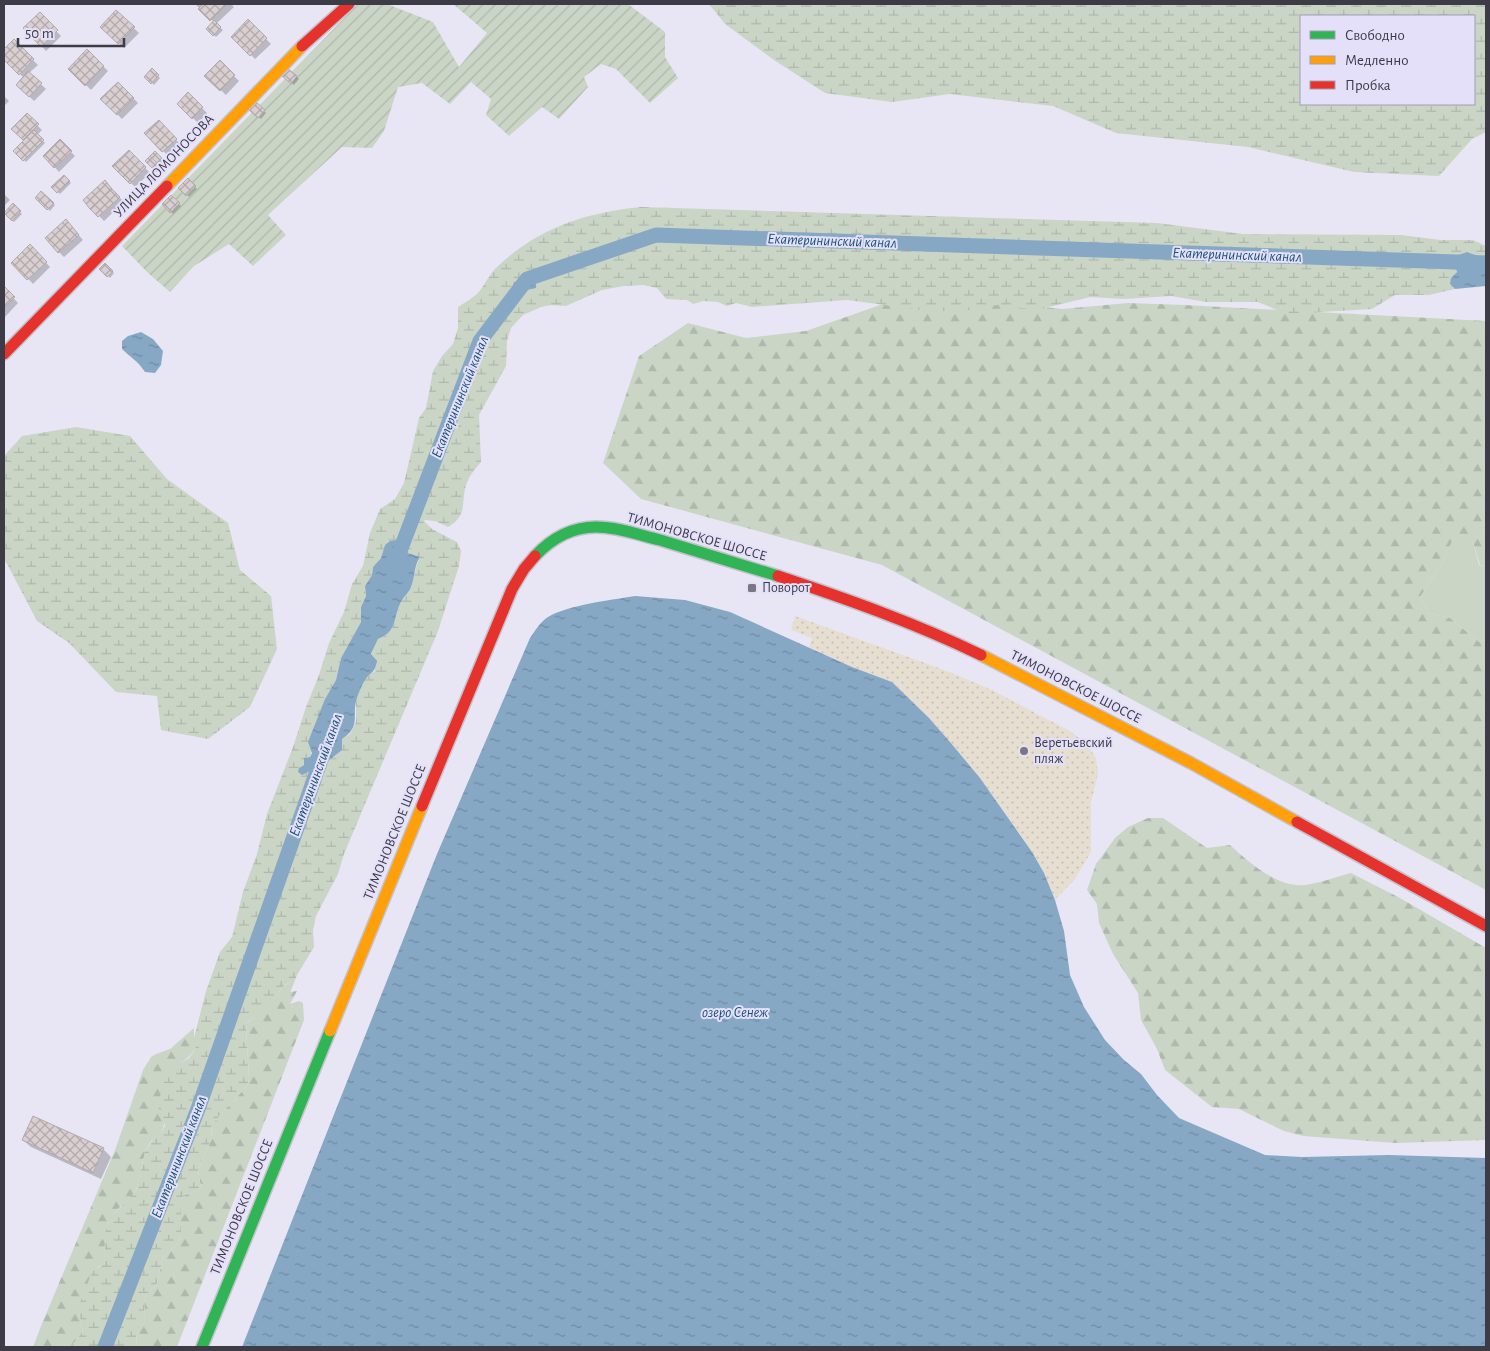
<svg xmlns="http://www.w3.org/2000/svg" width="1490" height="1351" font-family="'Alegreya Sans',sans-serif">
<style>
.green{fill:#cad5c6}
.forest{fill:url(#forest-firs)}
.wetland{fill:url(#wetland-marsh);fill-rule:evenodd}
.sand{fill:url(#sand-dots)}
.garden{fill:url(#garden-furrows)}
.water{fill:url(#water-ripples)}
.shadow{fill:#0003}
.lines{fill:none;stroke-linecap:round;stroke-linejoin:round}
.canal{stroke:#87a8c4;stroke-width:15}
.building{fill:url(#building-cross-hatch);stroke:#b0abae}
.fast-casing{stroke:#c3c1cc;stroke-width:14}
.slow-casing{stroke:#c3c1cc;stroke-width:14}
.jam-casing{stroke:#c3c1cc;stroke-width:14}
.fast{stroke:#30b455;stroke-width:11}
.slow{stroke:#ff9f0a;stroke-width:11}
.jam{stroke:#e5322d;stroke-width:11}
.poi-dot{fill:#797783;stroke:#e5e0fa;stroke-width:2}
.labels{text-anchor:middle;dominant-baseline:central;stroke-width:4;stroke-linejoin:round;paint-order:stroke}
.street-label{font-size:14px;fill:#3d3b46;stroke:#e5e0fa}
.poi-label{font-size:14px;fill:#3d3b46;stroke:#e5e0fa;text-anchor:start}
.water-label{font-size:15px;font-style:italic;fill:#175174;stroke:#e5e0fa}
</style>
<defs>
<pattern id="forest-firs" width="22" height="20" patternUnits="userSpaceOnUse" patternTransform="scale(1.25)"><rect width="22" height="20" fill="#cad5c6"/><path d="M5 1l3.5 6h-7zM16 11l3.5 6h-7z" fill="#aeb8ab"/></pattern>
<pattern id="wetland-marsh" width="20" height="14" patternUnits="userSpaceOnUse" patternTransform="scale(1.25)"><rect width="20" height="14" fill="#cad5c6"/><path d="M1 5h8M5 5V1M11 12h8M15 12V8" fill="none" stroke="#aeb8ab"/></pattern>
<pattern id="sand-dots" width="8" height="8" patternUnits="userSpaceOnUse" patternTransform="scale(1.25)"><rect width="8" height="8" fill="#e6dfd1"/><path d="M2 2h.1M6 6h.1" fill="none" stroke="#c6c0b5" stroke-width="1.8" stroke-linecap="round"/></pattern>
<pattern id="garden-furrows" width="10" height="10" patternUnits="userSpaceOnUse" patternTransform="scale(1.25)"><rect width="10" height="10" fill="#cad5c6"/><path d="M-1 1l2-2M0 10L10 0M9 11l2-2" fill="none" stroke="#aeb8ab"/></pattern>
<pattern id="water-ripples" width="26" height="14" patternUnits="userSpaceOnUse" patternTransform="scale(1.25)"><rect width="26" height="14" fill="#87a8c4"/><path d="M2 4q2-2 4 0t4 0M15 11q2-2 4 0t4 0" fill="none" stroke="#708aa1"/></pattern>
<pattern id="building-cross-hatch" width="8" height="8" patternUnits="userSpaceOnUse" patternTransform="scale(1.25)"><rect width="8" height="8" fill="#dacfd0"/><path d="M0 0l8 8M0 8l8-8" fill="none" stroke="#b2a9ab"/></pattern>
</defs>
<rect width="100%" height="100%" fill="#e8e6f4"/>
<path class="green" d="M1454,535L1473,543L1479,565L1486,566V639L1479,642L1450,618L1429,613L1420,597L1443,562Z"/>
<path class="forest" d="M1003,303L1062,309L1128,303L1184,305L1486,321V566L1480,565L1473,543L1454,536L1443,562L1420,597L1429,613L1450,618L1479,642L1486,639V890L882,565L641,499L603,463L639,356L688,323L746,338L806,331L883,304Z
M1148,818H1163L1207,848L1230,845C1249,862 1277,888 1305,885C1320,883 1336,877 1351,873L1400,898L1486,948V1140L1395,1143L1303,1136L1284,1131L1239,1109L1212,1107L1165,1070L1157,1049L1141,1020L1138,993L1113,954L1099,923L1097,904L1087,890L1096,864L1115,838L1128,827Z
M291,982L290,992L297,991L290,1004L299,1001L303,1003L304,1020L177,1347H137C136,1335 136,1329 145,1321L144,1298L157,1283L163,1257L176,1245L181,1237V1196L196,1191L201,1187L198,1171L211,1140L212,1124L247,1086L249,1079L246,1024C252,1018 260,1015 266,1009C276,1001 278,987 291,982Z
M194,1028V1037L202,1035C196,1047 193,1056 180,1063L162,1132C140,1144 144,1169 136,1190C134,1196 126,1202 121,1206C102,1225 105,1239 105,1263L98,1267L79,1313L83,1331L71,1347H33L41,1326L115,1150L143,1070L151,1057L156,1054L170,1049Z"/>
<path class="wetland" d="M709,4H1486V132L1472,139L1439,176L1354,172L1248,147L1116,133L1053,106L950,94L892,102L825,93L774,60L725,24ZM1301,16H1474V104H1301Z
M641,207L1157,223L1243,234L1401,235L1441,240H1473L1486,246V255L1481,257L1467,252L1450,284L1455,289L1429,295H1395L1372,309L1287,314L1258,302H1206L1171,296L1124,299L1090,297L1037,310L997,305L963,311H929L847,300L752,307L736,303L727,306L718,302L703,301L693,304L687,300L666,299L657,288L643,285L624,286L602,290L566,306L551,305L541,307L523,315L511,328L507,341L506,366L479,415L481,462C477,467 472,472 469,478C458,499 471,514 448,527L435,521L425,520L424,521L432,529L457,542L461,551L459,566L438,631L344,854L338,874L316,916L313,930L314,947L297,975L290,993V982C278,987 276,1001 266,1010C260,1015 252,1018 246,1024L249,1079L247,1086L212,1124L211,1140L198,1171L201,1187L196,1191L181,1197V1237L176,1245L163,1257L157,1283L144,1298L145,1321C136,1329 136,1335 137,1347H71L83,1331L79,1313L80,1303L92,1272L105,1263V1233L111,1217L136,1191L145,1152L155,1136L162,1132L165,1125L158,1107L163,1082L166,1076L180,1063L189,1058L194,1051L201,1035L194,1038L206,991L220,952L232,937L243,892L257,854L267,814L293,747L306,707L319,675L329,643L344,612L352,584L363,566L370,533L380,509L395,499L404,483L419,418L426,408L433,371L442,356L453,344L458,328V307C464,303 471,299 477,294C484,287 488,276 495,269C537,228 584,213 641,207ZM385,545L404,547L408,553L420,557C415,566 415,578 411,587C409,594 402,598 400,604C393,619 397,632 378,639L371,655L375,671L365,678L356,700V722L350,734L342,739L341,750L313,774L310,771L299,768L304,765V758L310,757L325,699L336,680L341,658L361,622V607L366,596L365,586L372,575L373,567L381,558Z
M76,427L130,436L167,479L228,523L240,570L271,596L277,649L250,707L208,739L161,730L157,696L116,692L69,643L37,621L4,558V456L22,436Z"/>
<path class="sand" d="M795,616L947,671L992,690L1068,730L1086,743L1096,758L1098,774L1091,802V852L1075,879L1055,900L1044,873L1013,824L980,778L929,718L892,682L852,667L809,647L812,638L791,630Z"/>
<path class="garden" d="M358,4H387L433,22L459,67L487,33L453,4H628L665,32V57L678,78L650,103L616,69L601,64L584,77L588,87L559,119L542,107L509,136L486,115L491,99L471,82L450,104L422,83L398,87L384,131L372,148L342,147L268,215L286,235L253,266L229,244L194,266L170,292L147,272L122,246Z"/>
<path class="water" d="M1467,252L1481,257L1486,255V286L1455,289L1450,284L1451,278L1457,272L1453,257Z
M541,269L545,272L544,279L536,283V288L527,290L520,297L511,292L514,282L529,279L534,271Z
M141,332L153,339L163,351L161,365L155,373L145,372C137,360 131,358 122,349V341L128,336Z
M398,540L400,545L404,547L408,553L420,557C414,565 415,578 411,587C409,593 402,598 400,604C393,619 397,632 378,639L371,654L377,661C374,675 371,671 365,680C362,685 359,692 357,698C351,715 362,726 342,739V750L328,761L325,768L313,774L310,771L302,775L298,772L299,768L304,765V758L310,757L312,753L308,742L325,699L336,680L341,658L361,622V607L366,596L365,586L372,575L373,567L381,558L385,545L390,541Z
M635,596L685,600L730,612L852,667L892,682L929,718L950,742L980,778L1032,852L1044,873L1055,900L1064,931L1070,975L1084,1007L1105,1040L1124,1060L1141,1074L1157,1095L1179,1118L1265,1155L1302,1157L1389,1155L1486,1158V1347H242L437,854L530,638C535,631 540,622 548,617C568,605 611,600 635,596Z"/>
<path class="shadow" d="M195,4H231L234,7L216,24L223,30L216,37L208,29L214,22Z
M116,11L139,33L124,48L102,27Z
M40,14L61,36L46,51L25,28Z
M248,21L271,44L255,59L233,37Z
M14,41L38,65L29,73L46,89L34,101L17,85L24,78L4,58V51Z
M87,51L108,71L91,90L70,69Z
M220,62L239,81L226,95L206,76Z
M288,69L299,79L294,85L283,75Z
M152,70L160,78L154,85L146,77Z
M118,83L138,103L122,119L102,99Z
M188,94L207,113L198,123L179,104Z
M4,96L9,101L4,106Z
M255,103L266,113L261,119L250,109Z
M27,115L42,130L37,135L45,143L26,162L14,151L25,141L13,129Z
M159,122L180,144L168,156L146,133Z
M60,141L75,156L59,172L45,156Z
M129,151L150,173L135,187L114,166Z
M155,153L167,165L159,173L147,161Z
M64,176L71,183L60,194L53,187Z
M188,179L197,189L189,197L180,188Z
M105,182L124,202L104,221L85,201Z
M41,193L55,205L50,211L36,198Z
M4,194L10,200L4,206Z
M171,197L181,206L173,214L163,204Z
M13,205L22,214L14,222L5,213Z
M71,226L83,240L64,257L59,252Z
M30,246L50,267L33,284L13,263Z
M105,264L114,273L110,278L101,269Z
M4,288L18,303L4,318Z
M23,1140L103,1149L111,1157L101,1179L31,1147Z"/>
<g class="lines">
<path class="canal" d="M395,564L480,341L527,279L656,235L1486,263
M105,1347L198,1109L323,754"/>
</g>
<path class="building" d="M203,4H227L210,21L198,9Z
M116,10L135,27L118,44L100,27Z
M40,12L58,30L41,47L23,28Z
M248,19L267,38L250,56L231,37Z
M214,20L221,27L213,36L206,29Z
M14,39L34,59L19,75L4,60V49Z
M87,49L104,66L85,86L68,69Z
M220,60L235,75L220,91L204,76Z
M152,68L159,75L151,84L144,77Z
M287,68L297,76L291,84L281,75Z
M28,71L42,83L29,97L16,85Z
M118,82L134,98L117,115L100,99Z
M188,92L203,107L192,119L177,104Z
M255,101L265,110L258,118L248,109Z
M27,113L39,124L23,140L11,129Z
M159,120L177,139L162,152L144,133Z
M34,130L44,140L23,161L13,151Z
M60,139L72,151L54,168L43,156Z
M129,150L146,167L130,184L112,166Z
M155,151L166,162L161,167L150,156Z
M150,156L161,167L156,172L145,161Z
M64,175L70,181L57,193L51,187Z
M188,178L196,186L186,196L178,188Z
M105,180L112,189L90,209L83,200Z
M112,189L120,197L98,217L90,209Z
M41,191L54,203L47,210L35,198Z
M171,195L180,203L170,213L162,204Z
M13,203L21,211L12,221L4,213Z
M66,219L79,235L58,253L45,238Z
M30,244L47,262L27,280L11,263Z
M105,263L113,271L107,277L99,269Z
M4,286L15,297L4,308Z
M33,1116L104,1148L93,1173L22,1140Z"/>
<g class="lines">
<defs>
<path id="fast" d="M535,556C551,539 572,527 596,527C618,527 639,535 660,540C699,552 739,564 778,576
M202,1347L330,1031"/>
<path id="slow" d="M167,186L302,46
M981,655L1191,763L1297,822
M330,1031L422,806"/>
<path id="jam" d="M302,46L349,4
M4,354L167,186
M778,576C847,599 915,623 981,655
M422,806L512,589L524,569L535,556
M1297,822L1486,926"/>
</defs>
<use href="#fast" class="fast-casing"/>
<use href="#slow" class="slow-casing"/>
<use href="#jam" class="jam-casing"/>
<use href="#fast" class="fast"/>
<use href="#slow" class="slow"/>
<use href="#jam" class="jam"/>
</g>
<g class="poi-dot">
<rect x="747" y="583" width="10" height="10" rx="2.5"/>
<circle cx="1024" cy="751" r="5"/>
</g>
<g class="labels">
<g class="street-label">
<text transform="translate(164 166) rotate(-46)">УЛИЦА ЛОМОНОСОВА</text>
<text transform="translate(697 537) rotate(16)">ТИМОНОВСКОЕ ШОССЕ</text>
<text transform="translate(1076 687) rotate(27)">ТИМОНОВСКОЕ ШОССЕ</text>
<text transform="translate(395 832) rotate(-68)">ТИМОНОВСКОЕ ШОССЕ</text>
<text transform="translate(242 1207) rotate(-68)">ТИМОНОВСКОЕ ШОССЕ</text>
</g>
<g class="poi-label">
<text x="762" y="588">Поворот</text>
<text x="1034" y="743">Веретьевский<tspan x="1034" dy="16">пляж</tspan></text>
</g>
<g class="water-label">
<text transform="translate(832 241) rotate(2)">Екатерининский канал</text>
<text transform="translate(1237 255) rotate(2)">Екатерининский канал</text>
<text transform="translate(460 397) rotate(-68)">Екатерининский канал</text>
<text transform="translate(316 775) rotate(-70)">Екатерининский канал</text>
<text x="735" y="1012">озеро Сенеж</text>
<text transform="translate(179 1157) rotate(-69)">Екатерининский канал</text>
</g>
</g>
<rect width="1490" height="1351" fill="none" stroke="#3d3b46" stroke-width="10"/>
<rect x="1300" y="15" width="175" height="90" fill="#e5e0fa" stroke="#a29eb2"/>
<rect x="1310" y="31" width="25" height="8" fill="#30b455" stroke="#a29eb2"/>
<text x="1345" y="40" font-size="15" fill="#3d3b46">Свободно</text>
<rect x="1310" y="56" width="25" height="8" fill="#ff9f0a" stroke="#a29eb2"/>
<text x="1345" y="65" font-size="15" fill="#3d3b46">Медленно</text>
<rect x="1310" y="81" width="25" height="8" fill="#e5322d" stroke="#a29eb2"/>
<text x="1345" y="90" font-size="15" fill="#3d3b46">Пробка</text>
<path d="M18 38v8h106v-8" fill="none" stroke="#3d3b46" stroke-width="2.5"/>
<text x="25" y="38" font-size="15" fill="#3d3b46" stroke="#e5e0fa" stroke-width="4" paint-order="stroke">50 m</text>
</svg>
